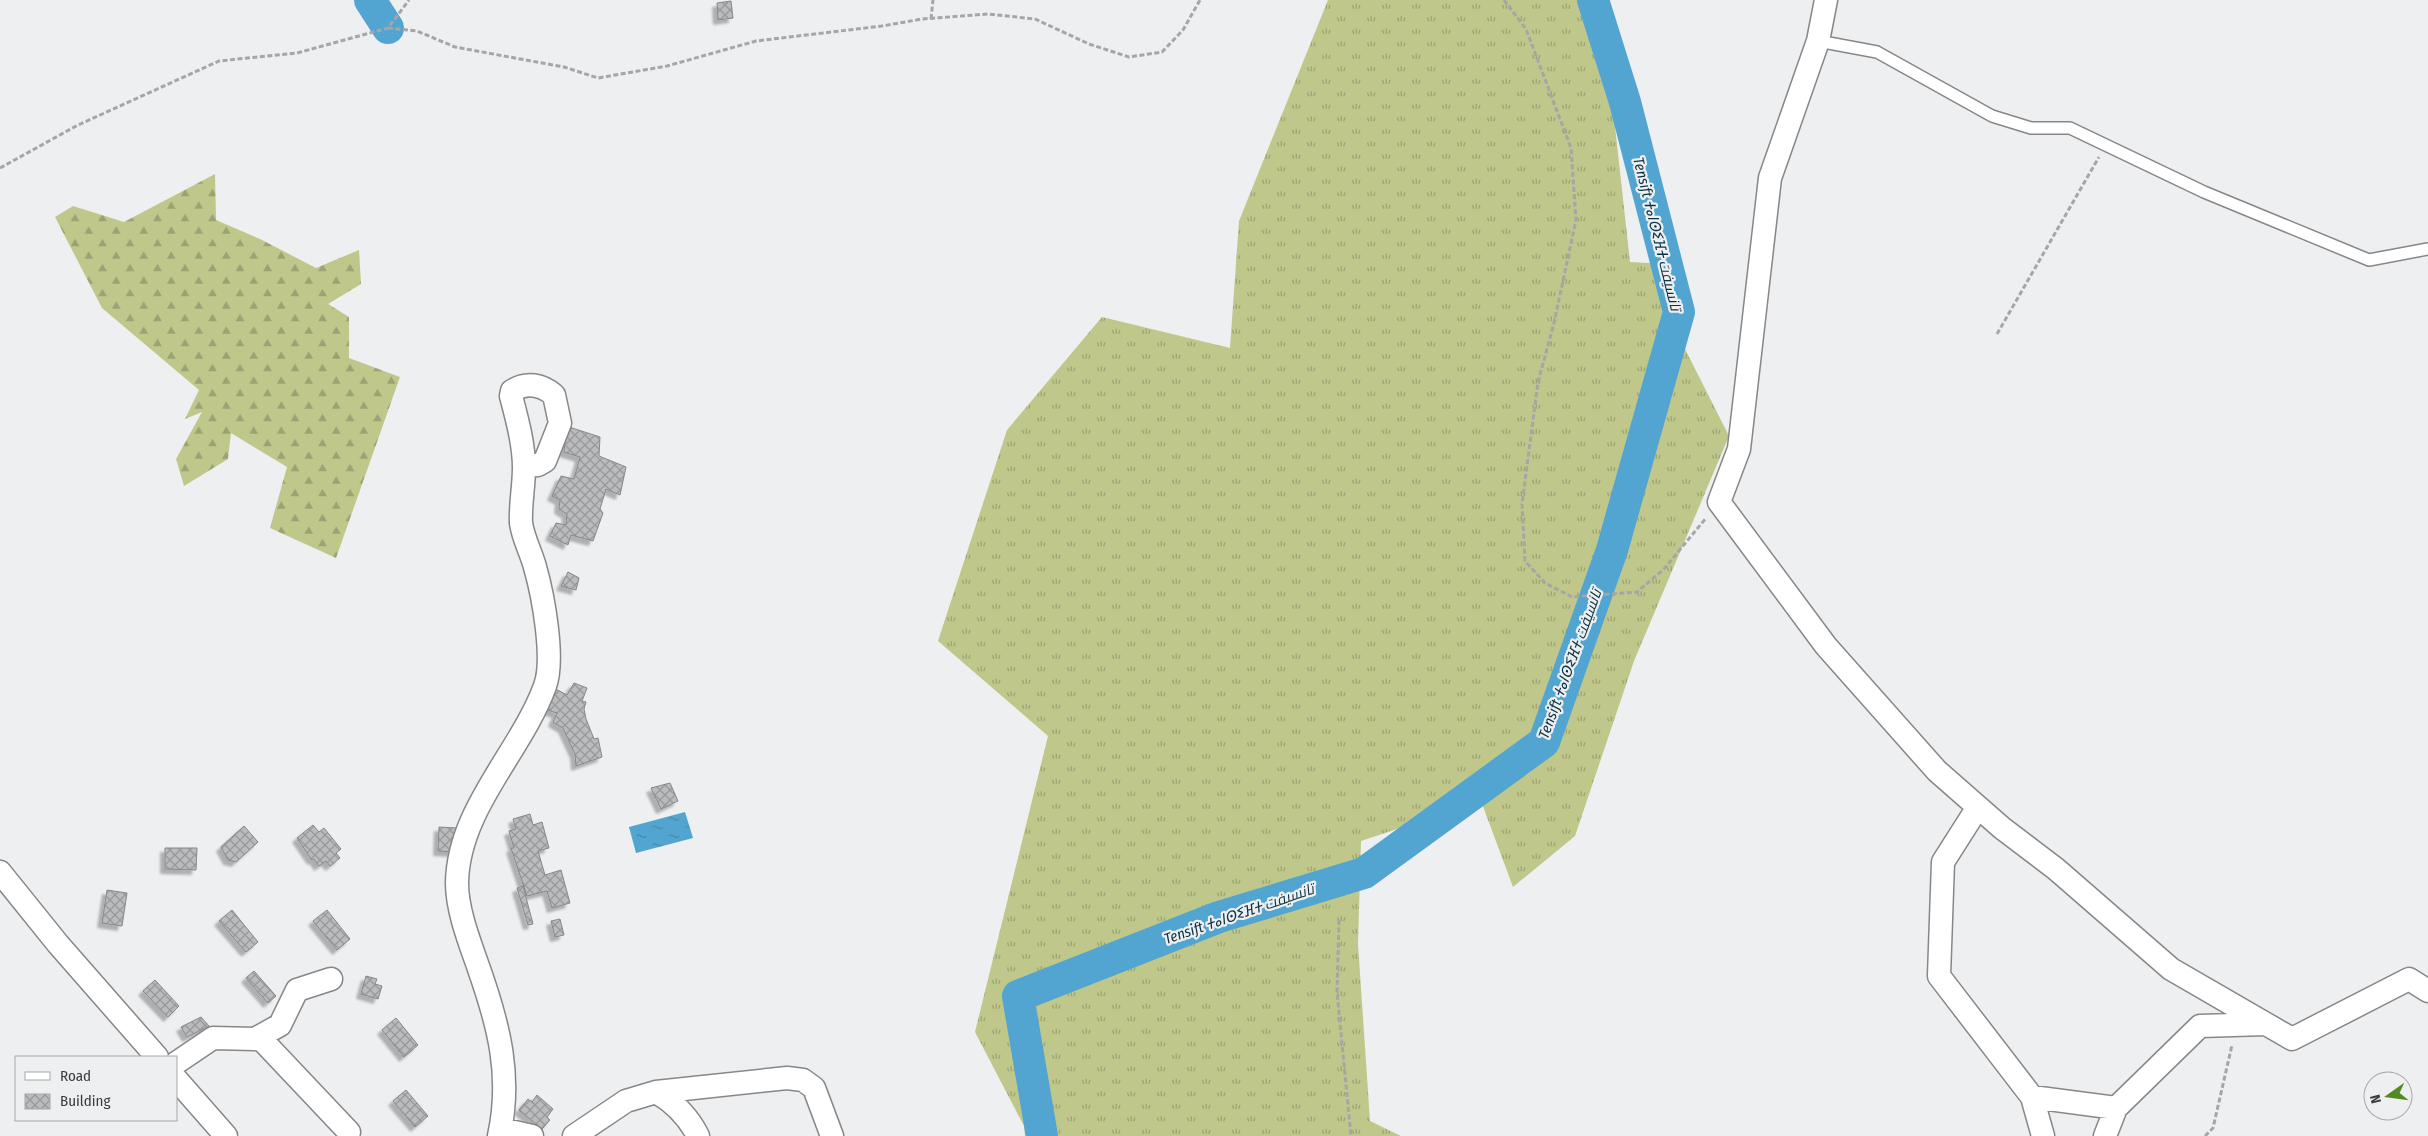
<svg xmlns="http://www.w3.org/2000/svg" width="2428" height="1136" font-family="'Fira Sans Condensed',Cairo,'Noto Sans Tifinagh',sans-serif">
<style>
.grass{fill:url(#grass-tufts)}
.forest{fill:url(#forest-firs)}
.water{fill:url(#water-ripples)}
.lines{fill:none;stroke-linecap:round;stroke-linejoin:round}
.river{stroke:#52a5d1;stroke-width:32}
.building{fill:url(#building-cross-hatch);stroke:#878789;filter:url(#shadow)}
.service-casing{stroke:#878789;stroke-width:14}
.minor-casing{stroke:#878789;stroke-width:25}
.path{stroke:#a5a6a7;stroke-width:3;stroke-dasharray:5 2.5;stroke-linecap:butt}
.service{stroke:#fff;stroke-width:11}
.minor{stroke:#fff;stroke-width:22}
.labels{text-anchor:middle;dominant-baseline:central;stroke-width:4.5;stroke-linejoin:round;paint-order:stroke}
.water-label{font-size:15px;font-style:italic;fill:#0b3144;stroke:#eeeff0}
</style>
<defs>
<pattern id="grass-tufts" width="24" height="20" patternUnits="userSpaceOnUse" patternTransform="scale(1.25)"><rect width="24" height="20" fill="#bfc78b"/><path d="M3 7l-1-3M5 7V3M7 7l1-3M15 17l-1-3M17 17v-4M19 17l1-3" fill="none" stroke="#9ca373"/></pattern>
<pattern id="forest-firs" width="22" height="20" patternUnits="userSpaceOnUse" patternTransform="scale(1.25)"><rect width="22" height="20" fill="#bfc78b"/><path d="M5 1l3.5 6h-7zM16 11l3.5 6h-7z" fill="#9ca373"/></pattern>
<pattern id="water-ripples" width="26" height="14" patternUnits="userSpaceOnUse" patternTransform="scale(1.25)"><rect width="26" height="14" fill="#52a5d1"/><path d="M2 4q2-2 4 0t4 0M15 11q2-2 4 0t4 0" fill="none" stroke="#4588ab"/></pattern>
<pattern id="building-cross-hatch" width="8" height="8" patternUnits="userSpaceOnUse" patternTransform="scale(1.25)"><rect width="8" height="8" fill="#babbbc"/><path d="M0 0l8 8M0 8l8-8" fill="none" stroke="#98999a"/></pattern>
<filter id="shadow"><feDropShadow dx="-4.5" dy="4.5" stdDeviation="1" flood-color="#0004"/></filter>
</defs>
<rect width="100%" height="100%" fill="#eeeff0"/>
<path class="grass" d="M1328,0H1601L1630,262L1683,265L1684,347L1729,436L1634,661L1575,836L1513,887L1481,801L1361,841L1358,944L1370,1121L1401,1136H1025L1024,1126L975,1032L1048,736L938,641L1007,430L1102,317L1230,348L1239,221Z"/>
<path class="forest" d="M215,174L216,220L260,239L316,268L359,250L361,284L328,304L349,317V358L400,377L336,558L270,528L287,467L231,433L228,459L184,486L176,459L202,412L185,419L199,390L102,308L55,217L73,206L124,222Z"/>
<path class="water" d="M685,812L693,838L636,853L629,827Z"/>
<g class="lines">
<path class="river" d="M370,0L388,28
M1042,1136L1018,996L1219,917L1364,873L1544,742L1612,550L1679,312L1625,102L1593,0"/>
</g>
<path class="building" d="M731,1L733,18L718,20L717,3Z
M566,426L600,437L599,456L626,467L620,495L606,489L600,509L603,513L593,541L571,535L568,545L550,536L556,523L566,525L567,514L559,509L560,500L552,496L561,476L574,479L580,457L564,452Z
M568,572L579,578L576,590L561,586Z
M574,683L587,688L582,701L586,702L584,709L586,719L594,739L598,738L602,757L576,766L575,754L563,728L553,722L557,713L544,709L552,687L567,695Z
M670,783L678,801L661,809L651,788Z
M530,814L533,825L542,822L549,848L538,851L545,875L561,870L570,903L552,908L547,891L527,896L511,848H514L509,831L516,829L513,819Z
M313,825L319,832L324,828L341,849L336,853L340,858L330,866L326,861L319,866L314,859L312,860L297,838Z
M244,826L258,842L236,862L228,860L221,847Z
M439,827L457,828L455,852L438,851Z
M165,848H197L196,870L165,869Z
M523,886L533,924L528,925L517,888Z
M107,890L127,893L122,926L102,923Z
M232,910L258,942L246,952L219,921Z
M327,910L350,939L337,950L313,921Z
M560,919L564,935L555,937L551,921Z
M254,971L276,996L268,1003L246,978Z
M366,976L377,979L375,984L382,986L378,999L361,994Z
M155,980L179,1006L168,1017L143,991Z
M201,1017L209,1026L187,1037L181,1027Z
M396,1018L418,1045L404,1057L382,1030Z
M406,1090L428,1116L415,1127L393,1101Z
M537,1095L553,1109L547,1117L550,1120L542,1129L519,1110L528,1099L532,1102Z"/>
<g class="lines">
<defs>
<path id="service" d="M1818,41L1877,52L1992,116L2031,128H2070L2204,192L2369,260L2428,249"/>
<path id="minor" d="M1826,0L1818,41L1770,178L1739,449L1719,502L1826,646L1937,771L2002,828L2056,869L2171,969L2292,1039L2409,979L2428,991
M1978,807L1943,862L1939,976L2032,1097L2116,1108L2200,1026L2265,1024
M0,872L58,944L157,1057
M255,1039L262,1040L349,1132
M176,1063L213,1038L255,1039L280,1025L297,990L331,979
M176,1079L226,1136
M656,1092C675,1103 688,1116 698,1136
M2032,1097L2043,1136
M501,1129L532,1136
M499,1136C512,1076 499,1026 479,969C470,943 457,911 457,883C458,809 521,752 545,686C555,659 543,595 535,567C531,552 523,538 521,523C520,505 524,486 524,468C524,444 517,419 511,396L512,391C527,381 542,385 554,395L560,423L545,461L538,465L524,466
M574,1136L626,1101L656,1092L787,1078L803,1080L814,1088L832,1136
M2105,1136L2116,1108"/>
</defs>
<use href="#service" class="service-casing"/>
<use href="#minor" class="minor-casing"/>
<path class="path" d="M1504,0L1526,29L1571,148L1576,220L1554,323L1538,382L1522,504L1525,561L1545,583L1572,597L1637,592L1664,569L1706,518
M931,19L933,0
M388,28L417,31L455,47L564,67L598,78L667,66L756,41L882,26L922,19L988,14L1035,19L1089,44L1129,57L1162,52L1183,30L1200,0
M0,168L78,125L219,61L297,53L388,28L409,0
M1997,334L2099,157
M1339,920L1337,992L1351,1136
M2205,1136L2213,1128L2232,1045"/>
<use href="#service" class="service"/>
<use href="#minor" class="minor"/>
</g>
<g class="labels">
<g class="water-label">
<text transform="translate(1657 234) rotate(76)">Tensift ⵜⴰⵏⵙⵉⴼⵜ تانسيفت</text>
<text transform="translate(1570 664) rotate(-70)">Tensift ⵜⴰⵏⵙⵉⴼⵜ تانسيفت</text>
<text transform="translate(1239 914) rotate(-19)">Tensift ⵜⴰⵏⵙⵉⴼⵜ تانسيفت</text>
</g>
</g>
<rect x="15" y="1056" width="162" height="65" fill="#eeeff0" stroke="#a6a7a8"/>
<rect x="25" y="1072" width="25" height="8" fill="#ffffff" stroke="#a6a7a8"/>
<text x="60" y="1081" font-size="15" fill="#3b3b3c">Road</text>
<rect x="25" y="1094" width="25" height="15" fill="url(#building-cross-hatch)" stroke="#a6a7a8"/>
<text x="60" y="1106" font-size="15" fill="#3b3b3c">Building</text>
<g transform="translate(2388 1096) rotate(256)"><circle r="24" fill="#eeeff0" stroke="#a6a7a8"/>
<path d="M0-4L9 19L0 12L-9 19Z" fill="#528923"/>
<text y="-8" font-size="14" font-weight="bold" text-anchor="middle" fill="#3b3b3c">N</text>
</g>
</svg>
